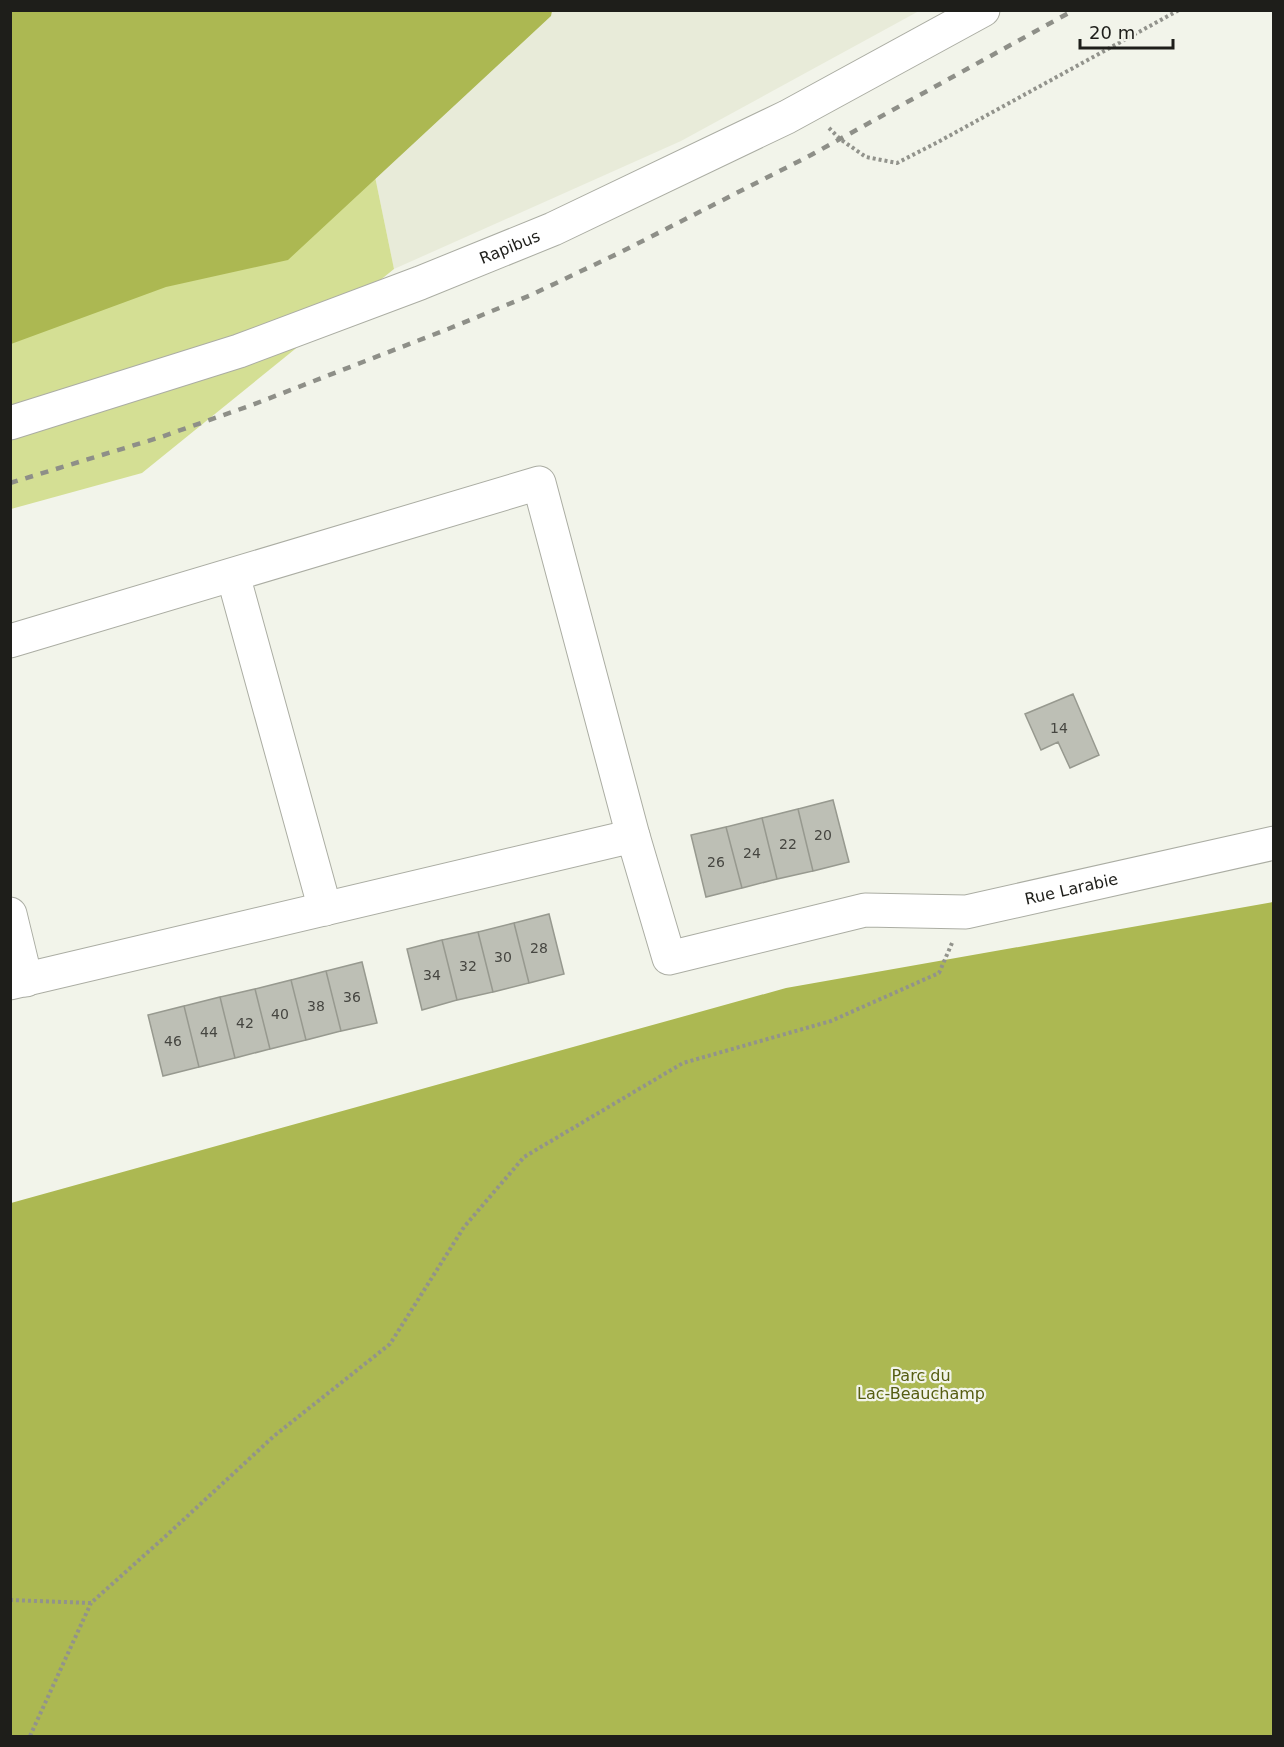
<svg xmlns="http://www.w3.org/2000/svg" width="1284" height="1747" font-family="'DejaVu Sans',sans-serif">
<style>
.built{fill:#e8ebd9}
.green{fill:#d4df94}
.forest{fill:#acb852}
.building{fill:#bdbfb5;stroke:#97998f;stroke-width:1.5}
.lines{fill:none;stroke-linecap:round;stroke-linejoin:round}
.minor-casing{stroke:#abada3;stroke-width:35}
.path{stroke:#92938c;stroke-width:4;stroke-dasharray:3 3;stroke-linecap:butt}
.minor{stroke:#fff;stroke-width:33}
.rail{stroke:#8e8f88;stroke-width:4.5;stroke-dasharray:8 8;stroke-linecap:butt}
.labels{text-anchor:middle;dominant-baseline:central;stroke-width:4.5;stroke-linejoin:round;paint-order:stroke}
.number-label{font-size:14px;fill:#464641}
.street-label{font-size:16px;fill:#1e1e1a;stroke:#f2f4ea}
.park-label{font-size:16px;fill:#565d12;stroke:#f2f4ea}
</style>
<rect width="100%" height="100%" fill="#f2f4ea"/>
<path class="built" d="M341,11H919L681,141L394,269Z"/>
<path class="green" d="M11,11H341L394,269L142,473L11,509Z"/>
<path class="forest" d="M11,10H552V11L551,16L288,260L166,287L11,344Z
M1273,902V1736H11V1203L786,988Z"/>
<path class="building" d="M1073,694L1099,755L1070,768L1058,742L1041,750L1025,714Z
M833,800L849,862L813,871L798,809Z
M798,809L813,871L777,879L762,818Z
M762,818L777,879L742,888L726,827Z
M726,827L742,888L706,897L691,835Z
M549,914L564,974L529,983L514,923Z
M514,923L529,983L493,992L478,932Z
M478,932L493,992L457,1000L442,940Z
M442,940L457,1000L422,1010L407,949Z
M362,962L377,1023L341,1031L326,971Z
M326,971L341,1031L306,1040L291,980Z
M291,980L306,1040L270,1049L255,989Z
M255,989L270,1049L235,1058L220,997Z
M220,997L235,1058L199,1067L184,1006Z
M184,1006L199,1067L163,1076L148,1015Z"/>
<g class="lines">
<defs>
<g id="minor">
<path id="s1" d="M10,423L239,351L420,283L553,229L787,117L983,10"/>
<path d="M233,575L325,909"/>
<path d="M10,641L539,483L633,836"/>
<path d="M10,914L26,980"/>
<path id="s2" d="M10,983L633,836L669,958L865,910L966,912L1274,843"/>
</g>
</defs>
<use href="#minor" class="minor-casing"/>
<path class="path" d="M829,128L840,139L866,157L897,163L938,142L1179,10
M10,1600L91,1603L168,1534L274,1436L390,1344L464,1227L524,1157L683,1063L831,1021L939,973L952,943
M30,1736L91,1603"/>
<use href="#minor" class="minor"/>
<path class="rail" d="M10,483L161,437L252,405L448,329L531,295L619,253L811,155L1074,10"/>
</g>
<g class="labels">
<g class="number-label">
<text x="1059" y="728">14</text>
<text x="823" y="835">20</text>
<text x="788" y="844">22</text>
<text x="752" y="853">24</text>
<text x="716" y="862">26</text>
<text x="539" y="948">28</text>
<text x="503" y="957">30</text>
<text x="468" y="966">32</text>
<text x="432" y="975">34</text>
<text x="352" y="997">36</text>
<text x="316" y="1006">38</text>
<text x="280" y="1014">40</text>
<text x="245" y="1023">42</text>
<text x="209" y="1032">44</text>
<text x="173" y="1041">46</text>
</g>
<g class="street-label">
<text stroke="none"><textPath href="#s1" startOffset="530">Rapibus</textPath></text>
<text stroke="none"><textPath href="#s2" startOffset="1178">Rue Larabie</textPath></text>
</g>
<g class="park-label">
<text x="921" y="1375">Parc du<tspan x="921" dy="18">Lac-Beauchamp</tspan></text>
</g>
</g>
<rect width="1284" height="1747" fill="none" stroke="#1e1e1a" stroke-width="24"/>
<path d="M1080 39v9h93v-9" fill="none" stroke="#1e1e1a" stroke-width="3"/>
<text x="1089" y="39" font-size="18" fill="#1e1e1a" stroke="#f2f4ea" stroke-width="4.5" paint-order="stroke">20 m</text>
</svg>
